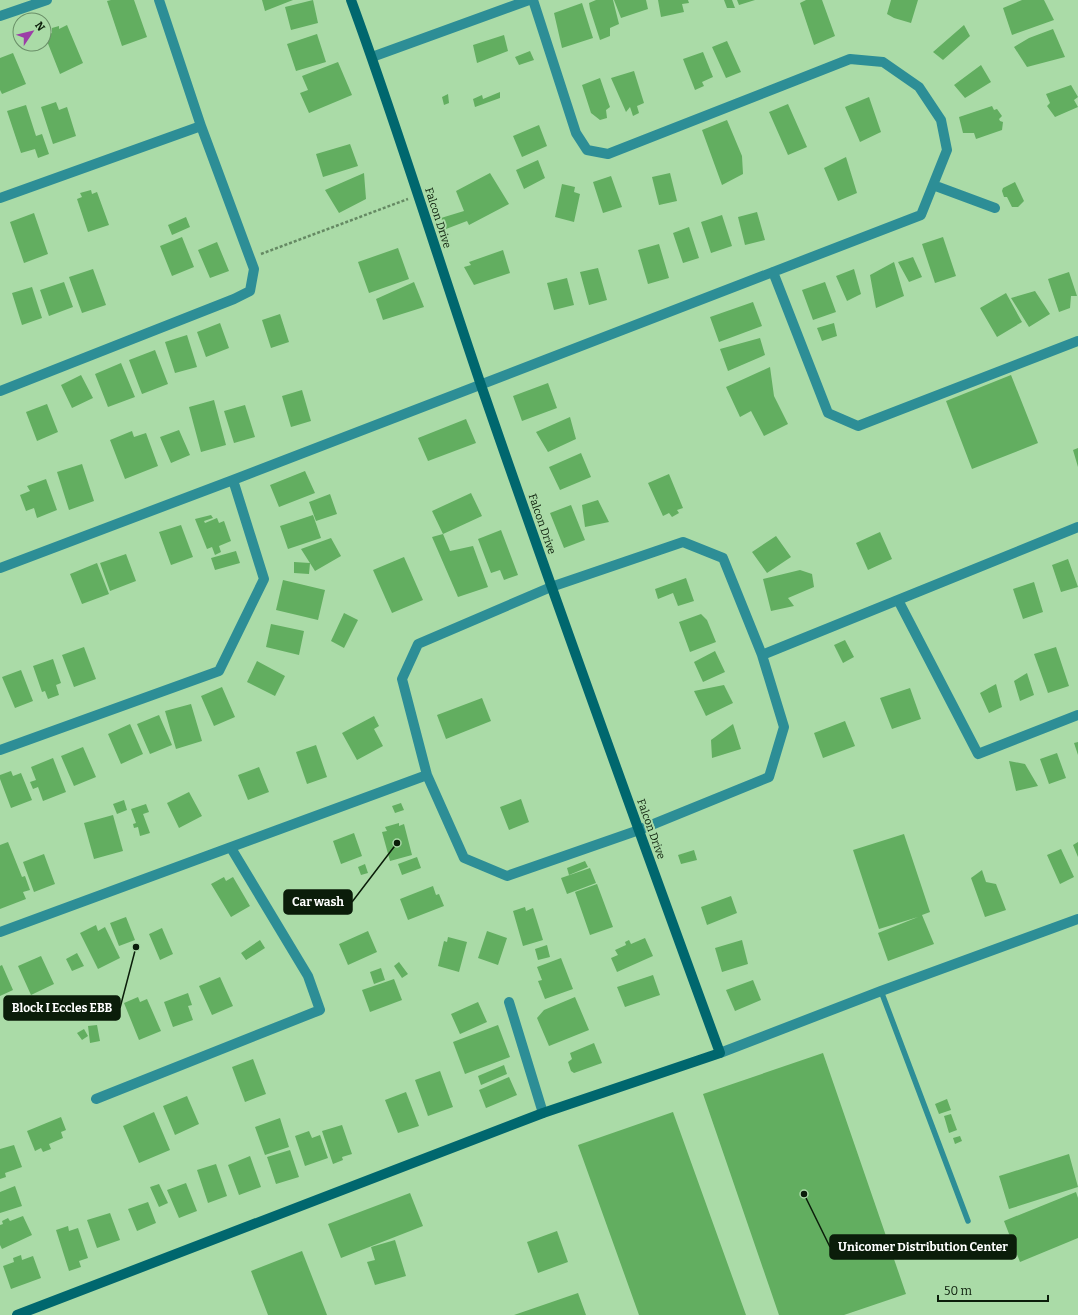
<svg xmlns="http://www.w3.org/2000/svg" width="1078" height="1315" font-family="Bitter,serif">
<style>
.building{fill:#62ae60}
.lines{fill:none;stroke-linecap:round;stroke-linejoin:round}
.path{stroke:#658963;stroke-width:2.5;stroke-dasharray:3 2;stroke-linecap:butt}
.lane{stroke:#2d8e96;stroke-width:5.5}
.street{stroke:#2d8e96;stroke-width:10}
.secondary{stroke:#00676e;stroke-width:10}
.labels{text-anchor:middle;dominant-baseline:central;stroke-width:4;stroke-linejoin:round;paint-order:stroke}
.street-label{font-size:11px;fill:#0b1d0a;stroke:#aadba7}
.leader{fill:none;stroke:#0b1d0a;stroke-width:1.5}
.callout-dot{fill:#0b1d0a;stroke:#aadba7;stroke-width:1.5}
.callout{fill:#0b1d0a;stroke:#0b1d0a;stroke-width:1.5}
.callout-label{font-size:12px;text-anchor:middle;font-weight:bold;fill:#fff}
</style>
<rect width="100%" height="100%" fill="#aadba7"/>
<path class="building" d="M111,0H134L147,37L122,46L107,1Z
M262,0H293L265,11Z
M313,0L318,23L291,30L285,7Z
M596,0H613L619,24L610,28V36L600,40L590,9L589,3Z
M614,0H646L648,9L621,18Z
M658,0H688L689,3L682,4L684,12L661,17Z
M724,0H732L735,8H727Z
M737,0H755L739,5Z
M806,0H822L835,36L814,45L800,3Z
M891,0H918L911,23L894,18L887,14Z
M1022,0H1044L1054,20L1012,35L1003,8Z
M582,3L593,38L562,48L554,13Z
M67,25L83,63L60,74L45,36L52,33V28L59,26V29Z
M964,25L970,36L943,60L933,52Z
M1053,29L1065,57L1027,67L1014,47L1029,38Z
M317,34L326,62L296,71L287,44Z
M504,35L508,51L477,63L473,45Z
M727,41L741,72L726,78L712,47Z
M530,51L534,60L519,65L515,57Z
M703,52L713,77L702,82L704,86L695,90L683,59Z
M13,53L26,84L2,94L0,90V58Z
M338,62L352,95L309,113L300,93L308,90L302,76Z
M981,65L991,82L965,98L954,85Z
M634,71L644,103L637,106L639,113L633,116L630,107L626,112L611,78Z
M600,78L610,107L606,110L607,118L600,120L591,113L582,85Z
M1071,85L1078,97L1074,100L1078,107L1055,117L1047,106L1050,103L1046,94Z
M500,92V98L475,107L473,99L482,95L483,99Z
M448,94L449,103L444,105L442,97Z
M869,97L881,132L860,142L845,107Z
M56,102L59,110L67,107L76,136L53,144L41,107Z
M788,104L807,147L788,155L769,112Z
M26,105L36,136L42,134L49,154L38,158L35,149L21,153L7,111Z
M992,106L994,110L997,109L1002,116L999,119L1000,121L1003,122L1002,130L976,139L974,133H963L959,117Z
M727,120L742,156L743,174L722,185L702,130Z
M539,125L547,146L522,157L513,136Z
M350,144L358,166L323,177L316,154Z
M846,157L857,193L838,201L824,168Z
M538,160L545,178L524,189L516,170Z
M364,173L366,199L339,213L325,190Z
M490,173L509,204L469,225L467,221L446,229L441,218L464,211L456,191Z
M670,173L677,201L659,205L652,177Z
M611,176L622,207L603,213L593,182Z
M1015,182L1024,201L1018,207H1012L1007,197H1004L1002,191L1003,188Z
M562,184L575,187L574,192L580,194L574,222L555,217Z
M91,190L92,194L97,192L109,225L88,232L77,199L82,197L80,193Z
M757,212L765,240L745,245L738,217Z
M34,213L48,254L24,263L10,222Z
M722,215L732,246L711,253L701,222Z
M186,217L190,227L172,235L168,225Z
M689,227L699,258L683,263L673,233Z
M182,237L194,267L172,276L160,246Z
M943,237L956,276L935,283L922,244Z
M217,242L229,271L210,278L198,250Z
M659,244L669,278L648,284L638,250Z
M398,248L409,279L369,293L358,262Z
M503,250L510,273L474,285L464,267L471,265L469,262Z
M913,257L922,277L909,282L898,262Z
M894,262L904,296L876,308L870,275Z
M598,268L607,300L589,305L580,272Z
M93,269L106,305L82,313L69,277Z
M854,269L861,294L847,301L836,276Z
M1069,272L1077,296H1071L1070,308L1059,312L1048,279Z
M567,278L574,305L554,310L547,283Z
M64,282L73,307L49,316L40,290Z
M414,282L424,307L383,320L376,299Z
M825,282L836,312L813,320L802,290Z
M32,287L42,318L22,325L12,293Z
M1035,291L1050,314L1029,327L1011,298Z
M1006,293L1022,322L997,337L980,308Z
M753,302L762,326L719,342L710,317Z
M280,314L289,342L271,348L262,320Z
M220,323L229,348L206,357L197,332Z
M834,323L837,336L822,341L817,328Z
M187,335L197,367L175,373L165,342Z
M760,338L765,355L728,371L720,349Z
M155,350L168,384L142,394L129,360Z
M121,363L135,397L108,407L95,374Z
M770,367L774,396L788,424L764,436L751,411L740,417L726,387Z
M81,375L93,398L72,408L61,385Z
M1011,375L1038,443L972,469L946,401Z
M548,383L557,408L522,421L513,396Z
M302,390L311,421L291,427L282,396Z
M214,400L226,445L201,452L189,407Z
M47,404L58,432L37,441L26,412Z
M245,405L255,437L234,443L224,411Z
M570,417L576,439L548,452L536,432Z
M466,419L476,443L428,461L418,438Z
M179,430L190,455L171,463L160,437Z
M132,431L134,437L146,433L158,466L125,479L110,440Z
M1078,448V467L1073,450Z
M581,453L591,477L560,490L549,467Z
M82,464L94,501L69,510L57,472Z
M305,471L315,493L279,507L270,485Z
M669,474L683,508L677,510L679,513L672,517L669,513L663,516L648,483Z
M46,479L57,510L37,518L34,508L26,511L20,495L30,491L27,486Z
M471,493L482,516L443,534L432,511Z
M330,494L337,514L316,521L309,502Z
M598,500L609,522L585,527L582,505Z
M571,505L585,540L564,548L550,513Z
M211,515L213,518L204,521L205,523L217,518L219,523L224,521L231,541L219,546L221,552L215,555L212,547L207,549L195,519Z
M313,515L321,538L288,549L280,526Z
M181,525L193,557L171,565L159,532Z
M501,530L518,575L504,580L500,570L491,573L478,539Z
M880,532L892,559L868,570L856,543Z
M443,534L450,551L473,546L488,587L458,597L432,537Z
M776,536L791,557L767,573L752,552Z
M331,538L341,556L315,571L301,549Z
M236,551L240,563L215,570L211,558Z
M126,554L136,581L110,591L100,563Z
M404,557L423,600L392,613L373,570Z
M1068,559L1078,587L1061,592L1052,565Z
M294,562L310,563L309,574L294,573Z
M97,563L109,594L82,604L70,574Z
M800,570L812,574L814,587L788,598L794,606L771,611L763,579Z
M686,578L694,601L678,606L673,593L658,599L655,589Z
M283,580L325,590L318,620L276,610Z
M1034,582L1043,612L1023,619L1013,589Z
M344,613L358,620L344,648L331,641Z
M701,614L707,620L716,642L690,652L679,622Z
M271,624L304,631L299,655L266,647Z
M845,640L854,657L843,663L834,645Z
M84,647L96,679L74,687L62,655Z
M1056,647L1069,686L1048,693L1034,654Z
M715,651L725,672L703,682L694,662Z
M53,659L61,683L56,685L59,695L48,699L45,691L42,692L33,666Z
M257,661L285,676L275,696L247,682Z
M21,670L33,701L15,708L2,677Z
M1027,673L1034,695L1020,701L1014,681Z
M996,684L1002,707L989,713L980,693Z
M724,685L733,703L706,716L694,691Z
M222,687L235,717L214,726L201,696Z
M910,688L921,719L892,729L880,698Z
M482,698L491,721L446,739L437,715Z
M191,704L202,741L176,749L165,711Z
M159,715L172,745L150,754L137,724Z
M374,716L379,726L374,729L383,746L357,760L342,733Z
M845,721L855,746L823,758L814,733Z
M130,724L143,754L121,764L108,734Z
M733,724L741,749L712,758L711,740Z
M1078,742V755L1074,743Z
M316,745L327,777L307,784L296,752Z
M83,747L96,777L74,786L61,756Z
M1057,753L1066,778L1049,784L1040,759Z
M53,758L66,792L43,801L38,787L33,789L30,782L36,780L31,767Z
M1009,761L1025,764L1038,786L1016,791Z
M259,767L269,792L248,800L238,775Z
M11,771L13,776L21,773L32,800L11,808L0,779V775Z
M189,792L202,816L179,828L167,803Z
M521,799L529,822L509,830L500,807Z
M124,800L127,810L117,814L113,804Z
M401,803L404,810L395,813L392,806Z
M146,804L149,812L143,814L150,833L140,836L138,827L134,828L133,824L136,823L131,809Z
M113,815L123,851L94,859L84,823Z
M399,823V826L404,824L412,855L390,861L382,832L387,831L385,827Z
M354,833L362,856L341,864L333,841Z
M904,834L930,912L922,915L934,944L888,961L878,933L918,917L879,929L853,850Z
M8,842L22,877L25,876L30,890L23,892L26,899L0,909V845Z
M1078,842V857L1073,845Z
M1061,849L1074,877L1060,884L1047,855Z
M694,850L697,860L681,864L678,855Z
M44,854L55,884L34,892L23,862Z
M417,857L421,868L402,875L398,864Z
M585,861L588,867L569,875L567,868Z
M365,864L368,873L361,875L358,867Z
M590,868L596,883L567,894L561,878Z
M982,870L986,882L996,884L1006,910L985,917L971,878Z
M224,877L226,881L233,877L250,906L231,917L211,884Z
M597,884L613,927L590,935L575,892Z
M433,886L436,895L439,894L444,906L408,920L400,899Z
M731,896L737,913L707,925L701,907Z
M525,907L526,911L533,908L543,940L523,946L513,911Z
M126,917L135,940L119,946L110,923Z
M96,925L98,931L105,927L120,958L98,969L80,933Z
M162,928L173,954L160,960L149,934Z
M368,931L377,952L348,965L339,944Z
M487,931L507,938L498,965L478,958Z
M448,937L467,942L459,972L438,966L444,941L447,942Z
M645,938L653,956L617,972L611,958L618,955L615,950L626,945L625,942L629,940L631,944Z
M260,940L265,948L246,960L241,953Z
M742,940L748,964L722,972L715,948Z
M547,945L550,957L538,960L535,949Z
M77,953L84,966L72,971L66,959Z
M41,956L54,984L31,995L18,966Z
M561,958L573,989L545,999L538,981L542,980L537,967Z
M399,962L408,974L402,978L394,966Z
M2,965L13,990L0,996V966Z
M381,968L385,980L374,984L370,972Z
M653,975L660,995L625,1007L617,987Z
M220,977L233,1006L212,1015L199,986Z
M394,979L402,1000L370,1012L362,990Z
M753,980L761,1000L735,1011L726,990Z
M188,993L192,1005L188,1006L193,1020L173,1027L164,1002Z
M138,997L140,1002L147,999L161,1031L139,1040L124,1003Z
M575,997L589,1030L549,1046L537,1018L544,1010Z
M478,1002L487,1022L460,1034L451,1014Z
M97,1025L100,1041L90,1043L88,1026Z
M498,1025L510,1057L465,1074L453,1042Z
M84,1029L88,1036L82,1040L77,1033Z
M594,1043L602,1063L574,1073L571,1071L568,1062L572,1059L570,1053Z
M823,1053L906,1294L844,1315H779L703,1094Z
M253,1059L266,1094L245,1102L232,1067Z
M504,1065L507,1074L481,1085L478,1076Z
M440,1071L453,1107L428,1116L415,1080Z
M509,1077L517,1095L486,1108L479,1090Z
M406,1092L419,1126L398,1133L385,1100Z
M187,1096L199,1124L175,1135L163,1106Z
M947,1099L951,1110L939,1114L935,1104Z
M154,1112L170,1150L139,1163L123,1126Z
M673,1112L746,1315H639L578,1145Z
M951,1114L957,1130L949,1133L944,1116Z
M61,1117L66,1130L61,1132L63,1138L49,1144L51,1149L43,1152L41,1148L35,1151L27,1131Z
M280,1118L289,1147L265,1155L255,1127Z
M342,1125L352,1154L342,1157L343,1160L333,1164L322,1131Z
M309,1131L312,1138L320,1135L328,1158L305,1166L295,1136Z
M960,1136L962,1141L955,1144L953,1138Z
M14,1145L22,1167L5,1173L6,1177L0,1179V1149Z
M290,1150L299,1177L276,1184L267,1157Z
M1069,1154L1078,1187L1009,1209L999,1176Z
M250,1156L261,1187L239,1195L228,1165Z
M216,1164L227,1196L208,1203L197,1170Z
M186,1183L197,1211L179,1218L167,1190Z
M159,1184L168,1203L159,1207L150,1187Z
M15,1186L22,1206L0,1213V1192Z
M1076,1192L1078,1198V1238L1020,1262L1004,1221Z
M410,1193L423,1226L341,1258L328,1224Z
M148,1202L156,1223L137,1231L128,1209Z
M110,1213L120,1240L97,1248L87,1220Z
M23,1216L32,1235L2,1249L0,1245V1225L3,1224L2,1221L8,1218L10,1221Z
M68,1226L69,1231L78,1228L88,1258L79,1261L81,1267L69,1271L56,1230Z
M557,1231L568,1262L538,1273L527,1242Z
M395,1240L406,1276L375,1285L367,1262L375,1260L371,1247Z
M302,1251L327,1315H268L251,1271Z
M21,1255L22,1260L33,1256L41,1278L11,1289L3,1266L14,1262L13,1258Z
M578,1293L586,1315H514Z"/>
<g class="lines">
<path class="path" d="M261,254L408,199"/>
<path class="lane" d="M881,991L968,1221"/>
<path class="street" d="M0,16L47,0
M372,57L529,0
M933,185L995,208
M0,198L201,126
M773,272L828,413L858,426L1078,341
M0,391L234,299L250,291L254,269L201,126L159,0
M683,542L723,558L762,655L784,727L769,777L639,830L507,876L464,858L427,775L402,679L418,644L551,587Z
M0,568L233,480L921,215L947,150L941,120L919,87L883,62L850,59L608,154L587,150L576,133L533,0
M898,600L978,754L1078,715
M762,655L1078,527
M0,750L219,671L264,579L233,480
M0,932L427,775
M509,1002L543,1113
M720,1053L881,991L1078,919
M96,1099L320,1010L308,976L231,848"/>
<path class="secondary" d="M17,1315L543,1113L720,1053C639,832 559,611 482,388C438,259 398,128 351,0"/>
</g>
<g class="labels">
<g class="street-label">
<text transform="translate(438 218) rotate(72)">Falcon Drive</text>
<text transform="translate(542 524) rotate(71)">Falcon Drive</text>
<text transform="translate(651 829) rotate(70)">Falcon Drive</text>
</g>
</g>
<path class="leader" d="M397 843L352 902M136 947L120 1008M804 1194L830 1247"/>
<g class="callout-dot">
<circle cx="397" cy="843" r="4"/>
<circle cx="136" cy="947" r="4"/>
<circle cx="804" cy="1194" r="4"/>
</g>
<g class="callout">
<rect x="284" y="890" width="68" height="24" rx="4"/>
<rect x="4" y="996" width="116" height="24" rx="4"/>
<rect x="830" y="1235" width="186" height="24" rx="4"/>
</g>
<g class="callout-label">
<text x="318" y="906">Car wash</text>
<text x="62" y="1012">Block I Eccles EBB</text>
<text x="923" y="1251">Unicomer Distribution Center</text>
</g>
<g transform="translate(32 32) rotate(55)"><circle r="19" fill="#aadba7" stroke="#6a8f68"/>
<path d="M0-3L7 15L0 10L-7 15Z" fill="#9c3ea7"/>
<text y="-6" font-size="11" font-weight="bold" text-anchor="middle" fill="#0b1d0a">N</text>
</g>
<path d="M938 1295v6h110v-6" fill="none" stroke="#0b1d0a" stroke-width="2"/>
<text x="944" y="1295" font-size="12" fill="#0b1d0a" stroke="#aadba7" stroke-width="3" paint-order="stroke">50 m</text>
</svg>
